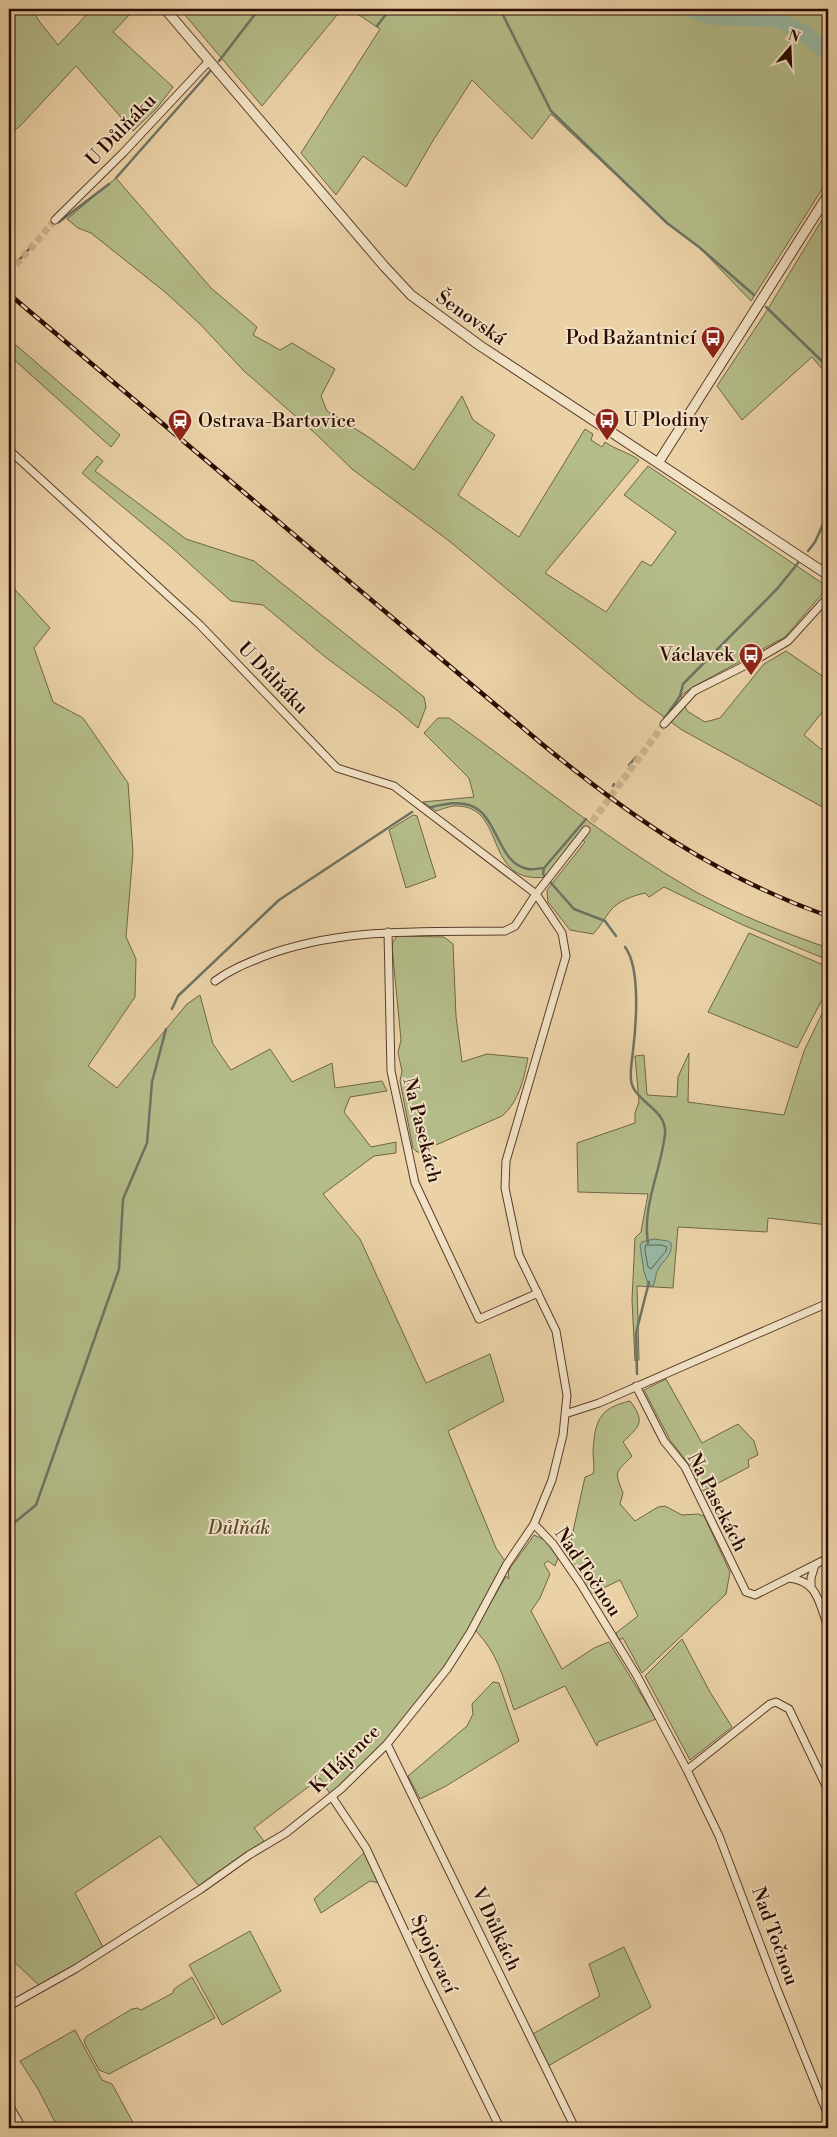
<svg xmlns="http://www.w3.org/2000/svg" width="837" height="2137" font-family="'Libre Bodoni',serif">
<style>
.green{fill:#b4bc89;stroke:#706445}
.water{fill:#99b8a2;stroke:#6d7362}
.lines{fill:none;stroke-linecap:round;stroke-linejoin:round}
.shore{stroke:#626252;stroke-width:1}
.stream{stroke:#6d7362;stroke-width:2.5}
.river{stroke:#99b8a2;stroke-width:16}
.minor-tunnel{stroke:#cdb38d;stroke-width:7;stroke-dasharray:7 3.5;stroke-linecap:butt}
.minor-casing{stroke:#5b3c2a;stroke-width:9}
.tertiary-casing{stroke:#5b3c2a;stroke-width:11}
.minor{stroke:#f1e1c5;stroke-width:7}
.tertiary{stroke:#f1e1c5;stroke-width:9}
.rail-casing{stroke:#2b0b01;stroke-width:4.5}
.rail{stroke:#f1e1c5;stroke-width:2.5;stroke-dasharray:8;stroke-linecap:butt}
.labels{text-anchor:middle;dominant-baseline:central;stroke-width:4;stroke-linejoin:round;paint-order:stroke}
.street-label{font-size:19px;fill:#2b0b01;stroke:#f1e1c5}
.poi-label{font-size:19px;fill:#2b0b01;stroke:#f1e1c5;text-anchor:end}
.park-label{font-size:19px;font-style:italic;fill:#5b4931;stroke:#f1e1c5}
</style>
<rect width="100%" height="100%" fill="#ead1a6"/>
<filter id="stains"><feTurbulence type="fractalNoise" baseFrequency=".004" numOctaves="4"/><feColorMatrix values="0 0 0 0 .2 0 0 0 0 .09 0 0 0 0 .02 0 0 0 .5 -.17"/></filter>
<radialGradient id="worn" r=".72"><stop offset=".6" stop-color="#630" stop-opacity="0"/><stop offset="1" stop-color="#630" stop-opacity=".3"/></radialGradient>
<path class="green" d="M9,9H32L39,21L58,45L92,9H135L113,32L173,87L157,108L133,131L76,66L21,125L9,135Z
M180,9H342L262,106Z
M350,9H828V180L751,301L699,247L667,223L551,114L532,139L472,80L434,139L406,187L363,156L336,195L301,153L380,29Z
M116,178L211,288L257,327L253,335L280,350L292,343L335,369L321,396L327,411L370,438L414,470L462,396L473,420L495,435L458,495L519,537L585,429L593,434L591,440L602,447L605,442C616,450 628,452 639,460L545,573L606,612L642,561L651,566L676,532L624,495L648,466L828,587L785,637L691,688L681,696L687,711L705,722L720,718L764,664L786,651L828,680V705L804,735L828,755V810L682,730L638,698L448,540L352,469L317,435L244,371L200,324L165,292L91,233L78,228L67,219Z
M828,210V376L812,357L742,420L717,386L766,312Z
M9,339L120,435L111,447L9,355Z
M97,456L103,461L95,471L186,539L254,561L424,697L426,707L418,728L398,711L324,656L263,605L231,601L171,547L82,473Z
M9,583L50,628L34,648L53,702L83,718L128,783L133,852L126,937L136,959L135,997L88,1066L117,1088L187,1004L200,995L213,1044L231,1070L270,1049L292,1082L332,1063L335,1088L382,1081L387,1091L350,1097L344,1112L371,1147L396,1142V1153L374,1156L323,1194L360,1239L426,1383L490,1354L504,1401L448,1431L496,1548L507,1564L470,1633L387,1744L332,1797L320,1778L254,1828L267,1845L201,1889L160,1836L75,1893L105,1951L42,1988L9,1957Z
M438,718H449C530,776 609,842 696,892C738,915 783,932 828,948V960L743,925L664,887L649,897L645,893C632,896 618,901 610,911C604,919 600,927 593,934L570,930L548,902L547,890L585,842L577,835L546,877C483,885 507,809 459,806C452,805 443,809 436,811L423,802L474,797L469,778L424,733Z
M413,815L417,816L436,877L406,888L389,830Z
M749,933L828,967V988L797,1048L708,1012Z
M397,936L444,937L453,944L456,1016L462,1062L487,1054L528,1058C524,1078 519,1102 502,1116L420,1152H417L413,1148L400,1081L402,1071L398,1053L401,1040L392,947L393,942Z
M828,1001V1225L768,1218L767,1232L678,1227L673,1288L637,1286L639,1360L635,1361L632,1300L635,1238L641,1232L648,1194L578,1192L577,1143L635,1123V1113L639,1102L635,1056L644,1055L647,1095L677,1097L678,1077L689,1053L688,1102L784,1115L804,1051Z
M666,1379L702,1443L738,1424L754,1441L758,1455L748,1460L749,1467L703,1491L691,1467L670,1440L644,1390Z
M630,1401C647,1423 638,1427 623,1442L632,1456C615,1474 614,1470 623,1493L620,1504L635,1521L658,1507L665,1506L682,1515L698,1514L704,1516L730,1572L726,1594L642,1673L623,1638L619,1640L616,1633L638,1616L620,1580L591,1594L569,1560L568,1554L585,1477L593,1474C595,1467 593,1459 593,1451C595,1421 599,1408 630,1401Z
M534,1535L545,1540L558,1558L555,1566L548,1561L544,1564L550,1574L540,1598L531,1611L562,1669L594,1648L609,1642L656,1719L598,1742L597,1746L565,1686L514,1710C503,1678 499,1655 475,1630L506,1576L509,1579L508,1572L511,1567Z
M682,1639L710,1692L732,1727L690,1760L645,1676Z
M493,1682L499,1683L519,1741L446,1786L420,1799L408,1776L467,1726L473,1714L472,1704Z
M365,1852L379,1883L370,1881L321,1913L314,1899Z
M250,1931L281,1991L222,2025L189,1965Z
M624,1947L651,2007L548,2066L531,2035L600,1996L589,1964Z
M192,1977L215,2018L109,2074L99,2070L85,2044L84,2040L87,2036L132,2009L137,2008L141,2010L173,1993L174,1989Z
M75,2030L102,2080L112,2084L136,2128H58L38,2089L20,2061Z"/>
<path class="water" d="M654,1239L668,1241L671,1243C673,1256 663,1260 658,1269C655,1275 656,1280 653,1286H649L644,1272L640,1245L642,1242Z"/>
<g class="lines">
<path class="shore" d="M646,1245H661L667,1247L666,1251L651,1269L648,1267L645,1251Z"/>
<path class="stream" d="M500,9L551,111L667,223L699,247L754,295
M377,26L390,9
M219,61L259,9
M116,178L213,68
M59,222L109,184
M19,260L30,248
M766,307L828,367
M808,551L815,542L828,513
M664,719L680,696L683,684L777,589L798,563
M629,765L636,757
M613,786L614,784
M427,808C441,805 455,801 469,805C499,814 496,863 528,869C533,870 539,868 544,868L586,819
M544,868L543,874L574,909L605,921L616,936
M625,947C641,968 636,1026 633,1051C632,1062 628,1080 634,1089C643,1105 667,1112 665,1134C661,1171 642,1205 648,1243
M172,1009L178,996L279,900L412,812
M637,1374L636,1333L649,1282
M9,1527L36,1505L119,1269L123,1199L147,1143L152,1082L166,1029"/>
<path class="river" d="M688,9L714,17L774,19L803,32L828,53"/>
<path class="minor-tunnel" d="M9,273L55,220
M586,830L664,724"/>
<defs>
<path id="minor" d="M55,220L123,153L209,61
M9,450L200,625L337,768L394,786L536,894L562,933L566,956L506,1161L505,1188L519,1255L556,1331L567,1395L563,1435L552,1480L534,1524L507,1564L470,1633L447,1669L387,1744L341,1789L286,1833L249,1855L201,1889L75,1969L9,2006
M664,724L694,691L754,661L788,641L828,597
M388,932L391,1071L415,1183L479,1319L538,1293
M215,981C230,970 245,964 262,957C340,927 423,932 505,931L515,926L536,894L586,830
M636,1386L664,1441L685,1467L746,1592L755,1595L828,1558
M565,1414L599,1403L828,1303
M534,1524L553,1544L580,1583L637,1676L687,1770L719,1836L777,1989L828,2115
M789,1578C818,1581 819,1603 828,1627
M811,1586V1578L815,1565
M387,1744L575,2128
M687,1770L770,1704L776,1702L789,1709L828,1790
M332,1797L366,1848L427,1979L500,2128
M9,2105L22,2128"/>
<path id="tertiary" d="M165,9L384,266L411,295L479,345L828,575
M658,463L828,195"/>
</defs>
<use href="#minor" class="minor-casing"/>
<use href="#tertiary" class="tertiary-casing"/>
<use href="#minor" class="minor"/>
<use href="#tertiary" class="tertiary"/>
<defs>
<path id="rail" d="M9,294L542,744C632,818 717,877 828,916"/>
</defs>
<use href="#rail" class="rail-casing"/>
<use href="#rail" class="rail"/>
</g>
<defs>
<symbol id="bus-pin" viewBox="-11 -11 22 30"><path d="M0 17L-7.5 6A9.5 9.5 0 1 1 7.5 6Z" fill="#8f2418" stroke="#f1e1c5"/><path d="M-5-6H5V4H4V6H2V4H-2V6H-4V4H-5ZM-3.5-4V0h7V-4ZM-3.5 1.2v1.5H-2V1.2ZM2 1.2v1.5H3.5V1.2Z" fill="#fff"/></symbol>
<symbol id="station-pin" viewBox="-11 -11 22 30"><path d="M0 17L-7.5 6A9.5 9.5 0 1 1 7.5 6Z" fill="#8f2418" stroke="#f1e1c5"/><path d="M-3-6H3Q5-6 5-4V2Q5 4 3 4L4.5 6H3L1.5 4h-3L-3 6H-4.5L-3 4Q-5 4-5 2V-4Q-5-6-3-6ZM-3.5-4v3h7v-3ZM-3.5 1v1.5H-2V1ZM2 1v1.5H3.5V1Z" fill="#fff"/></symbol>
</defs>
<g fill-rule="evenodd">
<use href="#bus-pin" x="699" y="324" width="28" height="38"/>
<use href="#bus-pin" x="593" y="406" width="28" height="38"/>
<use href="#station-pin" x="166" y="407" width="28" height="38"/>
<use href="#bus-pin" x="737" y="641" width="28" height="38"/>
</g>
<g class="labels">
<g class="street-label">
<text transform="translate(121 130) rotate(-46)">U Důlňáku</text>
<text transform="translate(471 318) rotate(35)">Šenovská</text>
<text transform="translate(273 678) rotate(46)">U Důlňáku</text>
<text transform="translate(422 1130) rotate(76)">Na Pasekách</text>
<text transform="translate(717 1502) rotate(63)">Na Pasekách</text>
<text transform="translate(588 1572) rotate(56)">Nad Točnou</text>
<text transform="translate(345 1759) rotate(-44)">K Hájence</text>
<text transform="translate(496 1929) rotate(65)">V Důlkách</text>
<text transform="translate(775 1936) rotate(70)">Nad Točnou</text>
<text transform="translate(434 1954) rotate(65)">Spojovací</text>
</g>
<g class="poi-label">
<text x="696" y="338">Pod Bažantnicí</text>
<text x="624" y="420" text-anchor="start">U Plodiny</text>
<text x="198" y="421" text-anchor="start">Ostrava-Bartovice</text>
<text x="734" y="655">Václavek</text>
</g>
<g class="park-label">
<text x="239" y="1528">Důlňák</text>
</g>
</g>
<rect width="837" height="2137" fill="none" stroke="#ead1a6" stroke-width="30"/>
<rect x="10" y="10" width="817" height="2117" fill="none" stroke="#2b0b01" stroke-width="2.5"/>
<rect x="15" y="15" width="807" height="2107" fill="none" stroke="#2b0b01"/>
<g transform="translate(790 48) rotate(19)" stroke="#f1e1c5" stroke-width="4" paint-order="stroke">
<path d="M0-4L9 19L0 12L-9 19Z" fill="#2b0b01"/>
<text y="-8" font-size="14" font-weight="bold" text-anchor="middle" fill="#2b0b01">N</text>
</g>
<rect width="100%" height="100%" filter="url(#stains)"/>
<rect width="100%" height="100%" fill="url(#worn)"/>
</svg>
